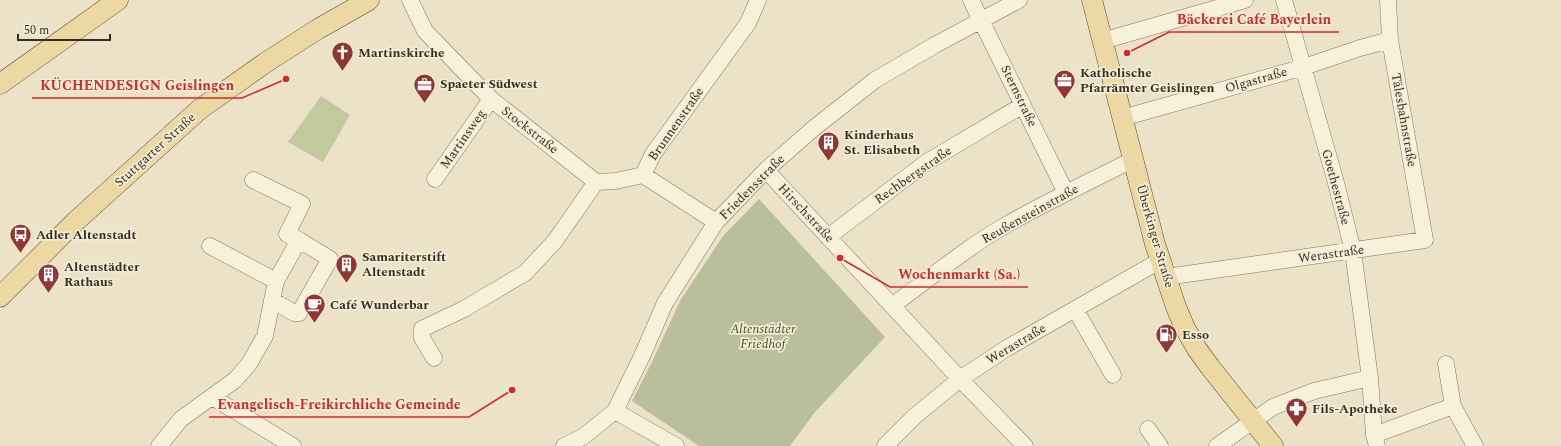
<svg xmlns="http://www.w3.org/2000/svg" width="1561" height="446" font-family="Spectral,serif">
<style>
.green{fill:#c2c99c}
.cemetery{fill:#b9bf9b}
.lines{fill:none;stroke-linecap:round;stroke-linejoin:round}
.minor-casing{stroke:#86755e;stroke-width:17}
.major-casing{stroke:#544432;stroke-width:21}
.minor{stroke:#f7f0db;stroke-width:16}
.major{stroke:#ebd8a3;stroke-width:20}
.labels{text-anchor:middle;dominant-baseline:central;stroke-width:3.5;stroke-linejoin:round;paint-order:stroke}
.poi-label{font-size:13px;font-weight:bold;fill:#382d21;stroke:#f3ecd7;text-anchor:start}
.street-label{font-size:13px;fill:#382d21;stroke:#f3ecd7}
.park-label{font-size:13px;font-style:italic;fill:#465229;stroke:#f3ecd7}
.leader{fill:none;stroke:#d62828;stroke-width:1.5}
.callout-dot{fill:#d62828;stroke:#f3ecd7;stroke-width:1.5}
.callout-label{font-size:14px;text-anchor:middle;font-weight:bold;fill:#d62828;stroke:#f3ecd7;stroke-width:3.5;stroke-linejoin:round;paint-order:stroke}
</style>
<rect width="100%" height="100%" fill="#ebe2c8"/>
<path class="green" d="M321,96L350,115L323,162L288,142Z"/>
<path class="cemetery" d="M759,199L885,337L815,412L790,446H699L632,401L652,362L680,301L723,236Z"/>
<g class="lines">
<defs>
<path id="minor" d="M410,0L425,31L491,99L596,182L616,181L643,175
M971,0L1066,193
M1284,0L1335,179L1353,251L1370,378L1374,435L1377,446
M1102,41L1245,0
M1122,118L1304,67L1360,48L1390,40
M766,170L960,379L1025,446
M435,179L491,99
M253,180L302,204L287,234L299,240L276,281
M716,222L643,175L653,154L748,23L758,0
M828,237L927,162L1023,105
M1166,277L1425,240L1390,40L1388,0
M272,300L294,313H299L330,259L299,240
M892,306C930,278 966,248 1006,225C1048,201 1091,181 1134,159
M1075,309L1113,375
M434,358L422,338V329L464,309L525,273L555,241L596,182
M1446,364L1453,406L1475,446
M212,397L293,446
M615,411L676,446
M1148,429L1160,446
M1374,435L1453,406
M159,446L181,419L235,380L249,364L265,336L276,281L210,246
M564,446L584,436L615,411L642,356L665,303L716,222L766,170L814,128L875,80L935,45L1019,0
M885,446L915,416L960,379L1007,348L1161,260
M1217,446L1273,407L1314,391L1370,378"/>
<path id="major" d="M1092,0L1155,244L1176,307L1185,328L1197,349L1210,367L1273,446
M0,84L118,0
M0,297L77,220L200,109L268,61L318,29L369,0"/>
</defs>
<use href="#minor" class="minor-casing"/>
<use href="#major" class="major-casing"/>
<use href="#minor" class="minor"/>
<use href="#major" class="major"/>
</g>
<defs>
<symbol id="church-pin" viewBox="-11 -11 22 30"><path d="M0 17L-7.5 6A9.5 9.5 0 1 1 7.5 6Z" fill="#913633" stroke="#f3ecd7"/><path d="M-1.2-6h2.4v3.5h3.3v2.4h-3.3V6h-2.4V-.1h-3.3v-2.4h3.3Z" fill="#fff"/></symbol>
<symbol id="office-pin" viewBox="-11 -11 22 30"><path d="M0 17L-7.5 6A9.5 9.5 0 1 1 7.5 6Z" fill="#913633" stroke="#f3ecd7"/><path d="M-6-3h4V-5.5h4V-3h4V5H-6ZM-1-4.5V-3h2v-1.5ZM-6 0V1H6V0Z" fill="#fff"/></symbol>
<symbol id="building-pin" viewBox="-11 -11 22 30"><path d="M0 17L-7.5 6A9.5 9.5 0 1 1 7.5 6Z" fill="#913633" stroke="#f3ecd7"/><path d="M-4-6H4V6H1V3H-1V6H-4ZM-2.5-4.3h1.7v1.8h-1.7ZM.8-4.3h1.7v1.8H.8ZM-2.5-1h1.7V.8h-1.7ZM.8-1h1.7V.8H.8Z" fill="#fff"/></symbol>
<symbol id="bus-pin" viewBox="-11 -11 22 30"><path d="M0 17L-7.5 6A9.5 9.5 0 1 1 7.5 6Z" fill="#913633" stroke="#f3ecd7"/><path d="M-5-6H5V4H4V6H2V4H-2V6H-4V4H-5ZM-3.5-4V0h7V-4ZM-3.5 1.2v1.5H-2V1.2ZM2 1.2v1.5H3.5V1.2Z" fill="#fff"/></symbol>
<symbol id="cafe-pin" viewBox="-11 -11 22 30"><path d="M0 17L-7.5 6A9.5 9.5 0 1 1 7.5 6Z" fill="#913633" stroke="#f3ecd7"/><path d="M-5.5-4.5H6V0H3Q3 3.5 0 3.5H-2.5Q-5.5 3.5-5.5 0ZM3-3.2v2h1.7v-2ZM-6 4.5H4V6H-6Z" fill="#fff"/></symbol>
<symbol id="fuel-pin" viewBox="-11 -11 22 30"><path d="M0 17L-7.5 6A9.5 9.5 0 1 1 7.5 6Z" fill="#913633" stroke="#f3ecd7"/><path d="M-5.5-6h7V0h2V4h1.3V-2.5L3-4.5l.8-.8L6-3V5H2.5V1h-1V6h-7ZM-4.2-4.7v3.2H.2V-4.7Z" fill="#fff"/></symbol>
<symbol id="pharmacy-pin" viewBox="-11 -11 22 30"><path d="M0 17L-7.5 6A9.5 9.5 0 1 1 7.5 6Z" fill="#913633" stroke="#f3ecd7"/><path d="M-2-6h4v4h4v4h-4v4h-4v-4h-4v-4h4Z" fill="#fff"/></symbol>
</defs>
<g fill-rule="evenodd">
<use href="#church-pin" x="330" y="40" width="25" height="34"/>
<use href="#office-pin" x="1052" y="68" width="25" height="34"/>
<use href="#office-pin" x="412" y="72" width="25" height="34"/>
<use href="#building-pin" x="816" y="130" width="25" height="34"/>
<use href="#bus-pin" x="8" y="222" width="25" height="34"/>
<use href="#building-pin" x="334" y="252" width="25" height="34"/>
<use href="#building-pin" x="36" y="262" width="25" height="34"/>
<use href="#cafe-pin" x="302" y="292" width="25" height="34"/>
<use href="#fuel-pin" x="1154" y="322" width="25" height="34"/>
<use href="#pharmacy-pin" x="1284" y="396" width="25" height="34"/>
</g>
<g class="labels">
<g class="poi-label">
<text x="358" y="53">Martinskirche</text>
<text x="1080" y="73">Katholische<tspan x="1080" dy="15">Pfarrämter Geislingen</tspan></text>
<text x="440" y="84">Spaeter Südwest</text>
<text x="844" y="135">Kinderhaus<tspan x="844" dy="15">St. Elisabeth</tspan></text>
<text x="36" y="235">Adler Altenstadt</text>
<text x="362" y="257">Samariterstift<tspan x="362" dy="15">Altenstadt</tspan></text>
<text x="64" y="267">Altenstädter<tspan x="64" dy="15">Rathaus</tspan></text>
<text x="330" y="305">Café Wunderbar</text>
<text x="1182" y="335">Esso</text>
<text x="1312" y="409">Fils-Apotheke</text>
</g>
<g class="street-label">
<text transform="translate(1256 80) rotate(-16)">Olgastraße</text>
<text transform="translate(1019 96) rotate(64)">Sternstraße</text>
<text transform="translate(1404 120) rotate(80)">Tälesbahnstraße</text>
<text transform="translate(676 124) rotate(-55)">Brunnenstraße</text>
<text transform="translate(530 130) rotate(38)">Stockstraße</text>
<text transform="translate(463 139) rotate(-55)">Martinsweg</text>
<text transform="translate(155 150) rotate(-42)">Stuttgarter Straße</text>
<text transform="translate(913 175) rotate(-35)">Rechbergstraße</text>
<text transform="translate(752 187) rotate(-45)">Friedensstraße</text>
<text transform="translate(1336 187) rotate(75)">Goethestraße</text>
<text transform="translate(806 213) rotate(47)">Hirschstraße</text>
<text transform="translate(1030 214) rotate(-29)">Reußensteinstraße</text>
<text transform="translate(1155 236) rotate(74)">Überkinger Straße</text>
<text transform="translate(1331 254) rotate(-8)">Werastraße</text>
<text transform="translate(1016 344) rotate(-31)">Werastraße</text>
</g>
<g class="park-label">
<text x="763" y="329">Altenstädter<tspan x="763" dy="15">Friedhof</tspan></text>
</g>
</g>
<path class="leader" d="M1127 53L1169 32H1339M286 79L242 98H32M840 258L890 287H1028M512 390L469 417H209"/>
<g class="callout-dot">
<circle cx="1127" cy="53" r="4"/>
<circle cx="286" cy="79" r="4"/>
<circle cx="840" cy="258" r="4"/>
<circle cx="512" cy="390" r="4"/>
</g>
<g class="callout-label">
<text x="1254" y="24">Bäckerei Café Bayerlein</text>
<text x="137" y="90">KÜCHENDESIGN Geislingen</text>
<text x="959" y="279">Wochenmarkt (Sa.)</text>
<text x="339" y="409">Evangelisch-Freikirchliche Gemeinde</text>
</g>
<path d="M18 34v6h92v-6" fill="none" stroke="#382d21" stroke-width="2"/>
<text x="24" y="34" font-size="12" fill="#382d21" stroke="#f3ecd7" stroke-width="3" paint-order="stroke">50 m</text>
</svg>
